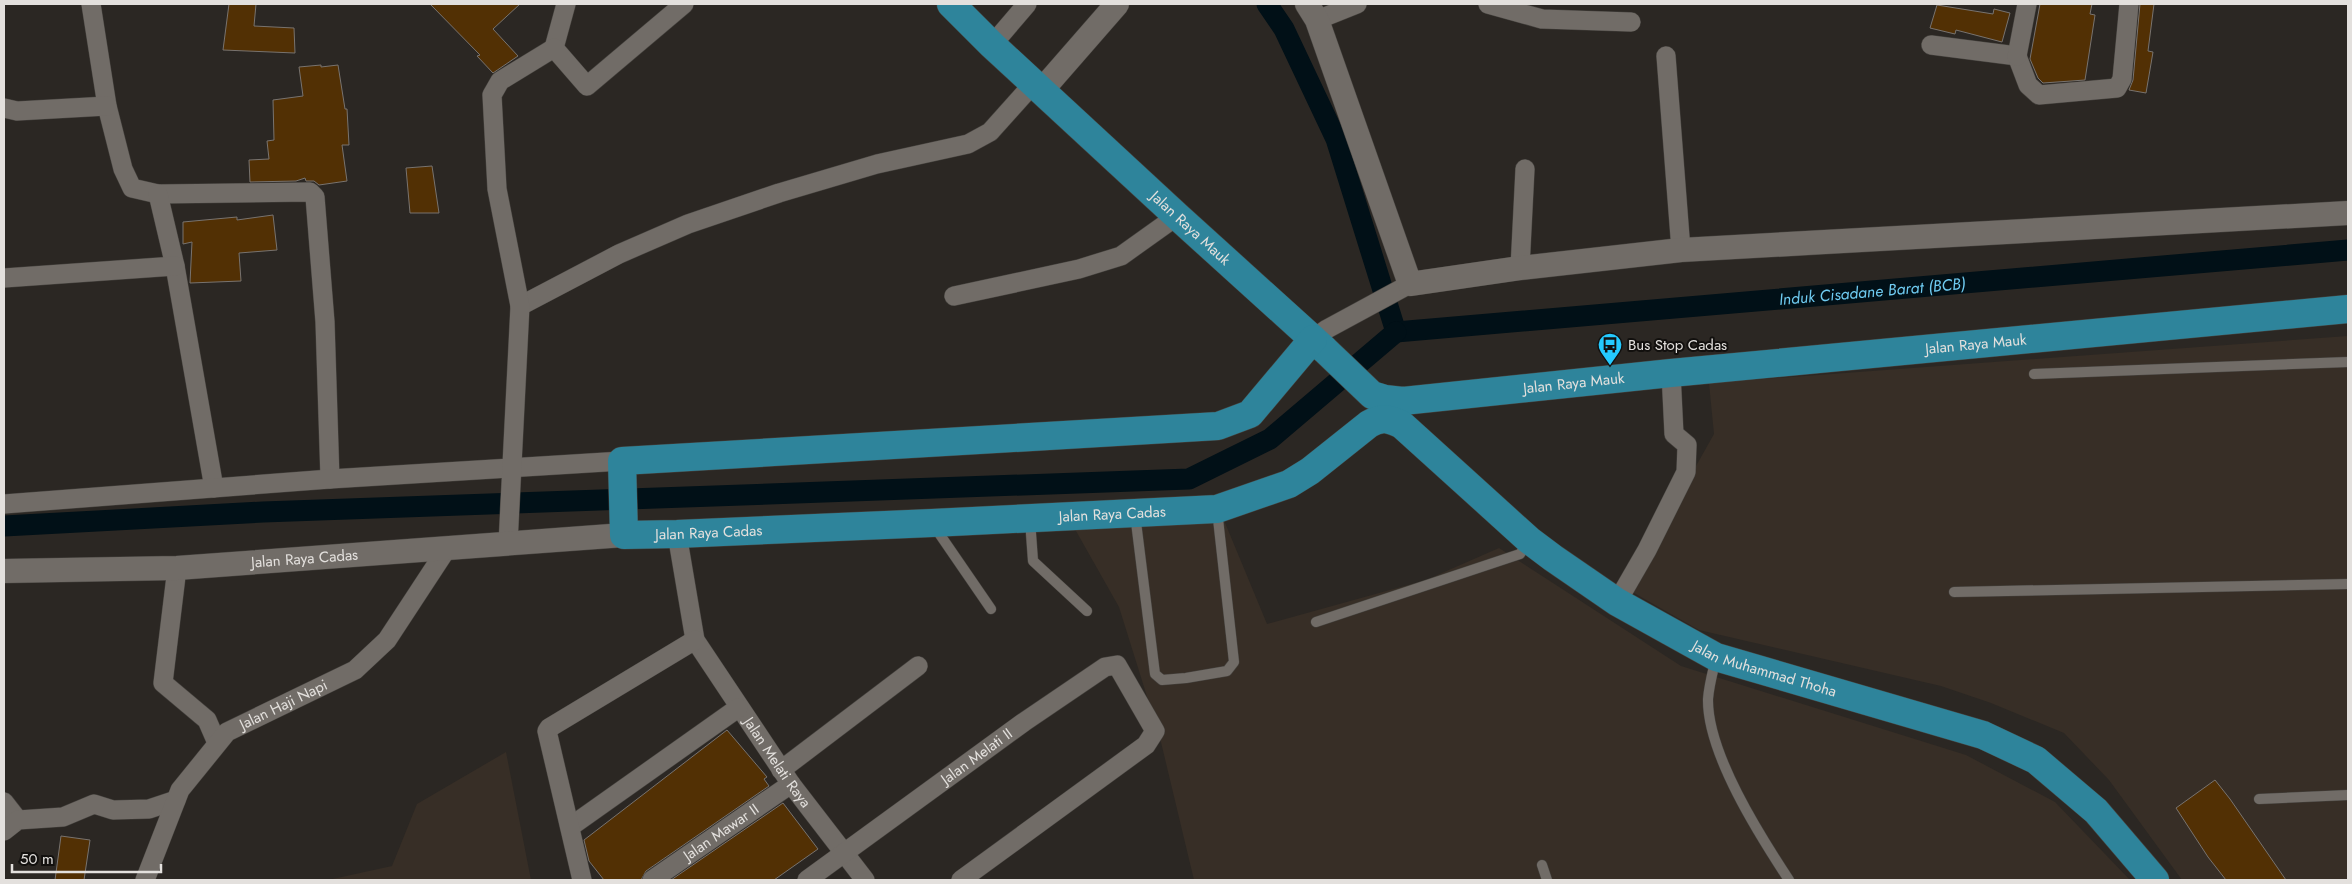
<svg xmlns="http://www.w3.org/2000/svg" width="2352" height="884" font-family="Jost,sans-serif">
<style>
.built{fill:#372e26}
.lines{fill:none;stroke-linecap:round;stroke-linejoin:round}
.canal{stroke:#011017;stroke-width:21}
.building{fill:#523004;stroke:#78736f}
.service-casing{stroke:#45423e;stroke-width:11}
.minor-casing{stroke:#45423e;stroke-width:20}
.tertiary-casing{stroke:#45423e;stroke-width:25}
.primary-casing{stroke:#45423e;stroke-width:29}
.service{stroke:#716c67;stroke-width:10}
.minor{stroke:#716c67;stroke-width:19}
.tertiary{stroke:#716c67;stroke-width:24}
.primary{stroke:#2e849b;stroke-width:28}
.labels{text-anchor:middle;dominant-baseline:central;stroke-width:4;stroke-linejoin:round;paint-order:stroke}
.street-label{font-size:15px;fill:#e3e0dd;stroke:#12100e}
.poi-label{font-size:15px;fill:#e3e0dd;stroke:#12100e;text-anchor:start}
.water-label{font-size:16px;font-style:italic;fill:#6fcbf1;stroke:#12100e}
</style>
<rect width="100%" height="100%" fill="#2b2723"/>
<path class="built" d="M2348,336V880H2182L2109,780L2064,733L1991,703L1941,686L1699,630L1627,589L1714,434L1709,383Z
M1216,501L1267,624L1426,580L1499,548L1681,666L1966,755L2055,802L2130,880H1194L1160,738L1119,607L1063,508Z
M506,752L531,880H328L392,866L417,804Z"/>
<g class="lines">
<g class="canal">
<path d="M1267,4L1284,29L1336,139L1396,332"/>
<path id="s1" d="M1396,332L2348,250"/>
<path d="M4,526L263,512L1189,479L1270,439L1396,332"/>
</g>
</g>
<path class="building" d="M229,4H256L254,26L294,28L295,53L223,50Z
M430,4H520L493,29L518,56L493,73L477,56L480,55Z
M2040,4H2092L2090,14L2095,15L2085,80L2043,83L2038,78L2030,59Z
M2140,4H2154L2148,51L2153,52L2146,93L2129,90L2133,80Z
M1937,5L1993,14L1994,9L2010,13L2002,42L1956,30L1955,34L1930,28Z
M321,65V67L338,65L345,109H347L349,145H342L347,181L319,185L314,181H306L305,178L296,181L250,182L249,160L269,159L267,141L274,140L273,100L303,96L299,67Z
M432,166L439,213H410L406,168Z
M273,215L277,250L239,253L241,281L190,283L192,242L183,244V222L237,217V220Z
M727,730L767,777L764,779L769,786L646,871L641,880H604L589,861L584,840Z
M2215,780L2230,799L2286,880H2226L2208,857L2176,808Z
M783,803L818,849L774,880H671Z
M61,836L90,840L84,880H55Z"/>
<g class="lines">
<defs>
<path id="service" d="M2034,374L2348,362
M1135,514L1155,674L1162,680L1186,678L1227,671L1234,662L1217,510
M1030,520L1033,561L1087,611
M934,526L991,609
M1954,592L2348,584
M1316,622L1520,554L1529,541
M1716,658C1713,671 1709,685 1708,699C1707,753 1760,836 1789,880
M2259,799L2348,795
M1542,865L1547,880"/>
<g id="minor">
<path d="M91,4L107,106L123,169L132,188L158,194L310,192L315,197L325,322L330,479"/>
<path d="M1488,4L1542,19L1631,22"/>
<path d="M1317,20L1357,4"/>
<path d="M992,45L1027,4"/>
<path d="M1931,45L2017,56"/>
<path d="M554,48L566,4"/>
<path d="M1666,56L1681,250"/>
<path d="M2017,56L2028,85L2039,95L2117,88L2122,79L2129,4"/>
<path d="M2017,56L2027,4"/>
<path d="M4,108L17,111L107,106"/>
<path d="M158,194L175,266L214,488"/>
<path d="M1520,268L1525,169"/>
<path d="M4,278L175,266"/>
<path d="M954,296L1079,269L1121,256L1177,216"/>
<path d="M520,306L619,254L688,224L779,193L877,164L968,144L990,132L1034,83"/>
<path d="M1313,339L1327,329L1410,284"/>
<path d="M4,504L330,479L622,461"/>
<path id="s2" d="M677,534L695,640L791,784L865,880"/>
<path d="M508,544L520,306L497,189L492,95L500,81L554,48L587,86L684,4"/>
<path d="M177,568L163,683L207,720L217,743"/>
<path d="M1617,602L1647,550L1686,472L1687,445L1674,434L1671,373"/>
<path d="M781,770L918,666"/>
<path d="M4,802L18,820"/>
<path d="M570,827L738,708"/>
<path d="M4,831L18,820L63,817L94,804L113,810L149,809L176,800"/>
<path id="s3" d="M145,880L180,790L227,732L355,670L387,640L448,547"/>
<path d="M582,880L547,731L549,728L695,640"/>
<path id="s4" d="M652,880L791,784"/>
<path id="s5" d="M807,880L1024,722L1105,667L1117,665L1155,731L1146,745L961,880"/>
</g>
<g id="tertiary">
<path d="M1307,4L1317,20L1410,284L1520,268L1681,250L2348,213"/>
<path d="M1042,90L1117,4"/>
<path id="s6" d="M4,571L177,568L624,535"/>
</g>
<g id="primary">
<path id="s7" d="M951,4L992,45L1177,216L1325,350L1372,395L1385,399L1403,401L1671,373L2348,309"/>
<path id="s8" d="M1313,339L1250,414L1218,426L622,461L624,535L677,534L932,523L1217,509L1289,484L1310,471L1369,424C1382,416 1390,419 1402,425L1529,540L1553,558L1617,602L1716,657L1983,735L2036,760L2096,811L2155,880"/>
</g>
</defs>
<use href="#service" class="service-casing"/>
<use href="#minor" class="minor-casing"/>
<use href="#tertiary" class="tertiary-casing"/>
<use href="#primary" class="primary-casing"/>
<use href="#service" class="service"/>
<use href="#minor" class="minor"/>
<use href="#tertiary" class="tertiary"/>
<use href="#primary" class="primary"/>
</g>
<defs>
<symbol id="bus-pin" viewBox="-11 -11 22 30"><path d="M0 17L-7.5 6A9.5 9.5 0 1 1 7.5 6Z" fill="#24c9fe" stroke="#12100e"/><path d="M-5-6H5V4H4V6H2V4H-2V6H-4V4H-5ZM-3.5-4V0h7V-4ZM-3.5 1.2v1.5H-2V1.2ZM2 1.2v1.5H3.5V1.2Z" fill="#111"/></symbol>
</defs>
<g fill-rule="evenodd">
<use href="#bus-pin" x="1596" y="331" width="28" height="38"/>
</g>
<g class="labels">
<g class="street-label">
<text stroke="none"><textPath href="#s7" startOffset="328">Jalan Raya Mauk</textPath></text>
<text stroke="none"><textPath href="#s7" startOffset="1182">Jalan Raya Mauk</textPath></text>
<text stroke="none"><textPath href="#s7" startOffset="778">Jalan Raya Mauk</textPath></text>
<text stroke="none"><textPath href="#s8" startOffset="1292">Jalan Raya Cadas</textPath></text>
<text stroke="none"><textPath href="#s8" startOffset="888">Jalan Raya Cadas</textPath></text>
<text stroke="none"><textPath href="#s6" startOffset="301">Jalan Raya Cadas</textPath></text>
<text stroke="none"><textPath href="#s8" startOffset="2050">Jalan Muhammad Thoha</textPath></text>
<text stroke="none"><textPath href="#s3" startOffset="234">Jalan Haji Napi</textPath></text>
<text stroke="none"><textPath href="#s5" startOffset="210">Jalan Melati II</textPath></text>
<text stroke="none"><textPath href="#s2" startOffset="255">Jalan Melati Raya</textPath></text>
<text stroke="none"><textPath href="#s4" startOffset="84">Jalan Mawar II</textPath></text>
</g>
<g class="poi-label">
<text x="1628" y="345">Bus Stop Cadas</text>
</g>
<g class="water-label">
<text stroke="none"><textPath href="#s1" startOffset="478">Induk Cisadane Barat (BCB)</textPath></text>
</g>
</g>
<rect width="2352" height="884" fill="none" stroke="#e3e0dd" stroke-width="10"/>
<path d="M12 864v8h149v-8" fill="none" stroke="#e3e0dd" stroke-width="2.5"/>
<text x="20" y="864" font-size="15" fill="#e3e0dd" stroke="#12100e" stroke-width="4" paint-order="stroke">50 m</text>
</svg>
